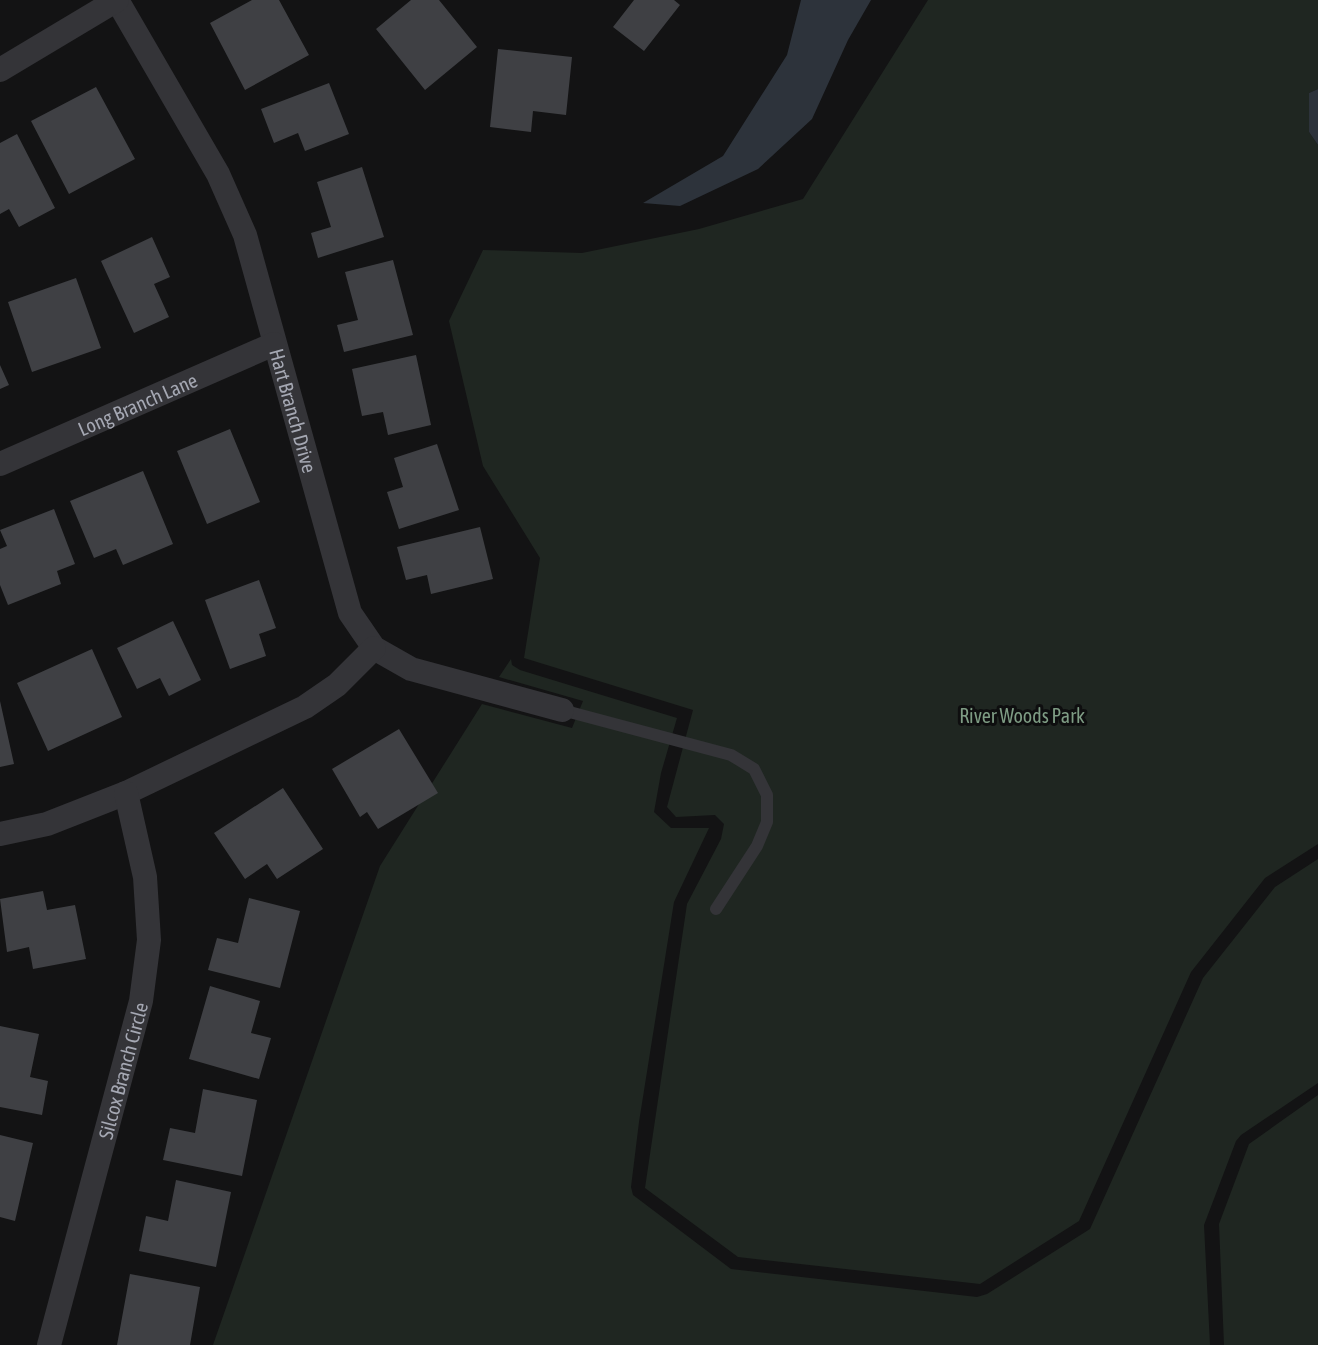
<svg xmlns="http://www.w3.org/2000/svg" width="1318" height="1345" font-family="'Asap Condensed',sans-serif">
<style>
.green{fill:#1f2621}
.water{fill:#2d333b}
.building{fill:#3f4044}
.lines{fill:none;stroke-linecap:round;stroke-linejoin:round}
.lane{stroke:#343438;stroke-width:12}
.street{stroke:#343438;stroke-width:24}
.labels{text-anchor:middle;dominant-baseline:central;stroke-width:6;stroke-linejoin:round;paint-order:stroke}
.street-label{font-size:20px;fill:#a5a8b3;stroke:#0e0e0f}
.park-label{font-size:20px;fill:#7e9c84;stroke:#0e0e0f}
</style>
<rect width="100%" height="100%" fill="#131314"/>
<path class="green" d="M928,0H1318V89L1309,93V132L1318,145V844L1265,878L1191,972L1079,1221L980,1284L738,1257L645,1188L687,904L721,839L724,824L715,815L676,817L667,807L693,710L524,658L540,558L483,466L449,321L483,250L582,253L699,229L803,199Z
M511,659L512,665L520,670L677,718L661,773L654,812L671,828H709L674,902L639,1122L631,1187L633,1195L731,1269L977,1297L987,1294L1090,1229L1203,978L1275,887L1318,859V1083L1241,1135L1236,1141L1204,1225L1210,1345H213L380,866L482,704L572,728L583,701L499,677Z
M1318,1095V1345H1224L1219,1224L1249,1144Z"/>
<path class="water" d="M801,0H871L848,40L812,119L758,169L680,206L643,203L723,156L787,55Z
M1318,89V145L1309,132V93Z"/>
<path class="building" d="M252,0H279L309,55L245,90L210,23Z
M411,0H439L477,47L425,90L376,29Z
M634,0H674L680,5L644,51L613,27Z
M498,49L572,57L566,115L533,111L531,132L490,127Z
M329,83L349,134L305,151L298,133L274,143L261,109Z
M96,87L135,159L69,194L31,121Z
M17,134L55,208L19,227L9,209L0,214V143Z
M362,167L384,237L318,258L311,233L331,227L317,182Z
M152,237L170,277L154,284L169,317L134,333L101,261Z
M393,260L413,335L344,352L337,325L358,320L345,272Z
M76,278L101,348L32,372L8,302Z
M416,355L431,425L388,435L383,412L362,416L352,369Z
M0,365L9,385L0,389Z
M230,429L260,502L207,524L177,451Z
M437,444L459,510L399,529L387,492L403,487L394,458Z
M143,471L173,544L123,565L116,549L94,558L70,501Z
M54,509L75,564L57,571L61,584L8,605L0,585V549L7,546L0,530Z
M480,527L493,579L431,594L427,575L406,580L397,547Z
M259,580L276,628L259,634L266,656L230,669L205,600Z
M173,621L201,680L169,696L160,678L137,689L117,648Z
M92,649L122,717L48,751L17,683Z
M0,701L14,764L0,767Z
M399,729L438,793L378,829L367,812L360,817L332,769Z
M283,788L323,849L277,879L267,864L245,879L214,833Z
M43,891L47,910L75,905L86,959L33,969L29,947L7,952L0,899Z
M249,898L300,911L280,988L208,970L217,938L238,943Z
M210,986L260,1001L251,1033L271,1038L259,1079L189,1059Z
M0,1026L39,1034L30,1077L48,1081L42,1115L0,1107Z
M203,1089L257,1100L242,1176L163,1160L170,1128L195,1133Z
M0,1135L33,1143L15,1221L0,1217Z
M176,1180L231,1192L216,1267L139,1251L146,1216L168,1221Z
M130,1274L200,1287L190,1345H117Z"/>
<g class="lines">
<path class="lane" d="M562,710L731,755L754,769L767,795V822L757,846L716,909"/>
<g class="street">
<path id="s1" d="M117,0L218,174L245,235L350,613L374,648L411,669L562,710"/>
<path d="M0,70L117,0"/>
<path id="s2" d="M0,464L274,344"/>
<path d="M0,834L47,824L126,793L305,707L337,685L374,648"/>
<path id="s3" d="M49,1345L141,1001L149,940L145,877L126,793"/>
</g>
</g>
<g class="labels">
<g class="street-label">
<text stroke="none"><textPath href="#s2" startOffset="150">Long Branch Lane</textPath></text>
<text stroke="none"><textPath href="#s1" startOffset="450">Hart Branch Drive</textPath></text>
<text stroke="none"><textPath href="#s3" startOffset="284">Silcox Branch Circle</textPath></text>
</g>
<g class="park-label">
<text x="1022" y="715">River Woods Park</text>
</g>
</g>
</svg>
